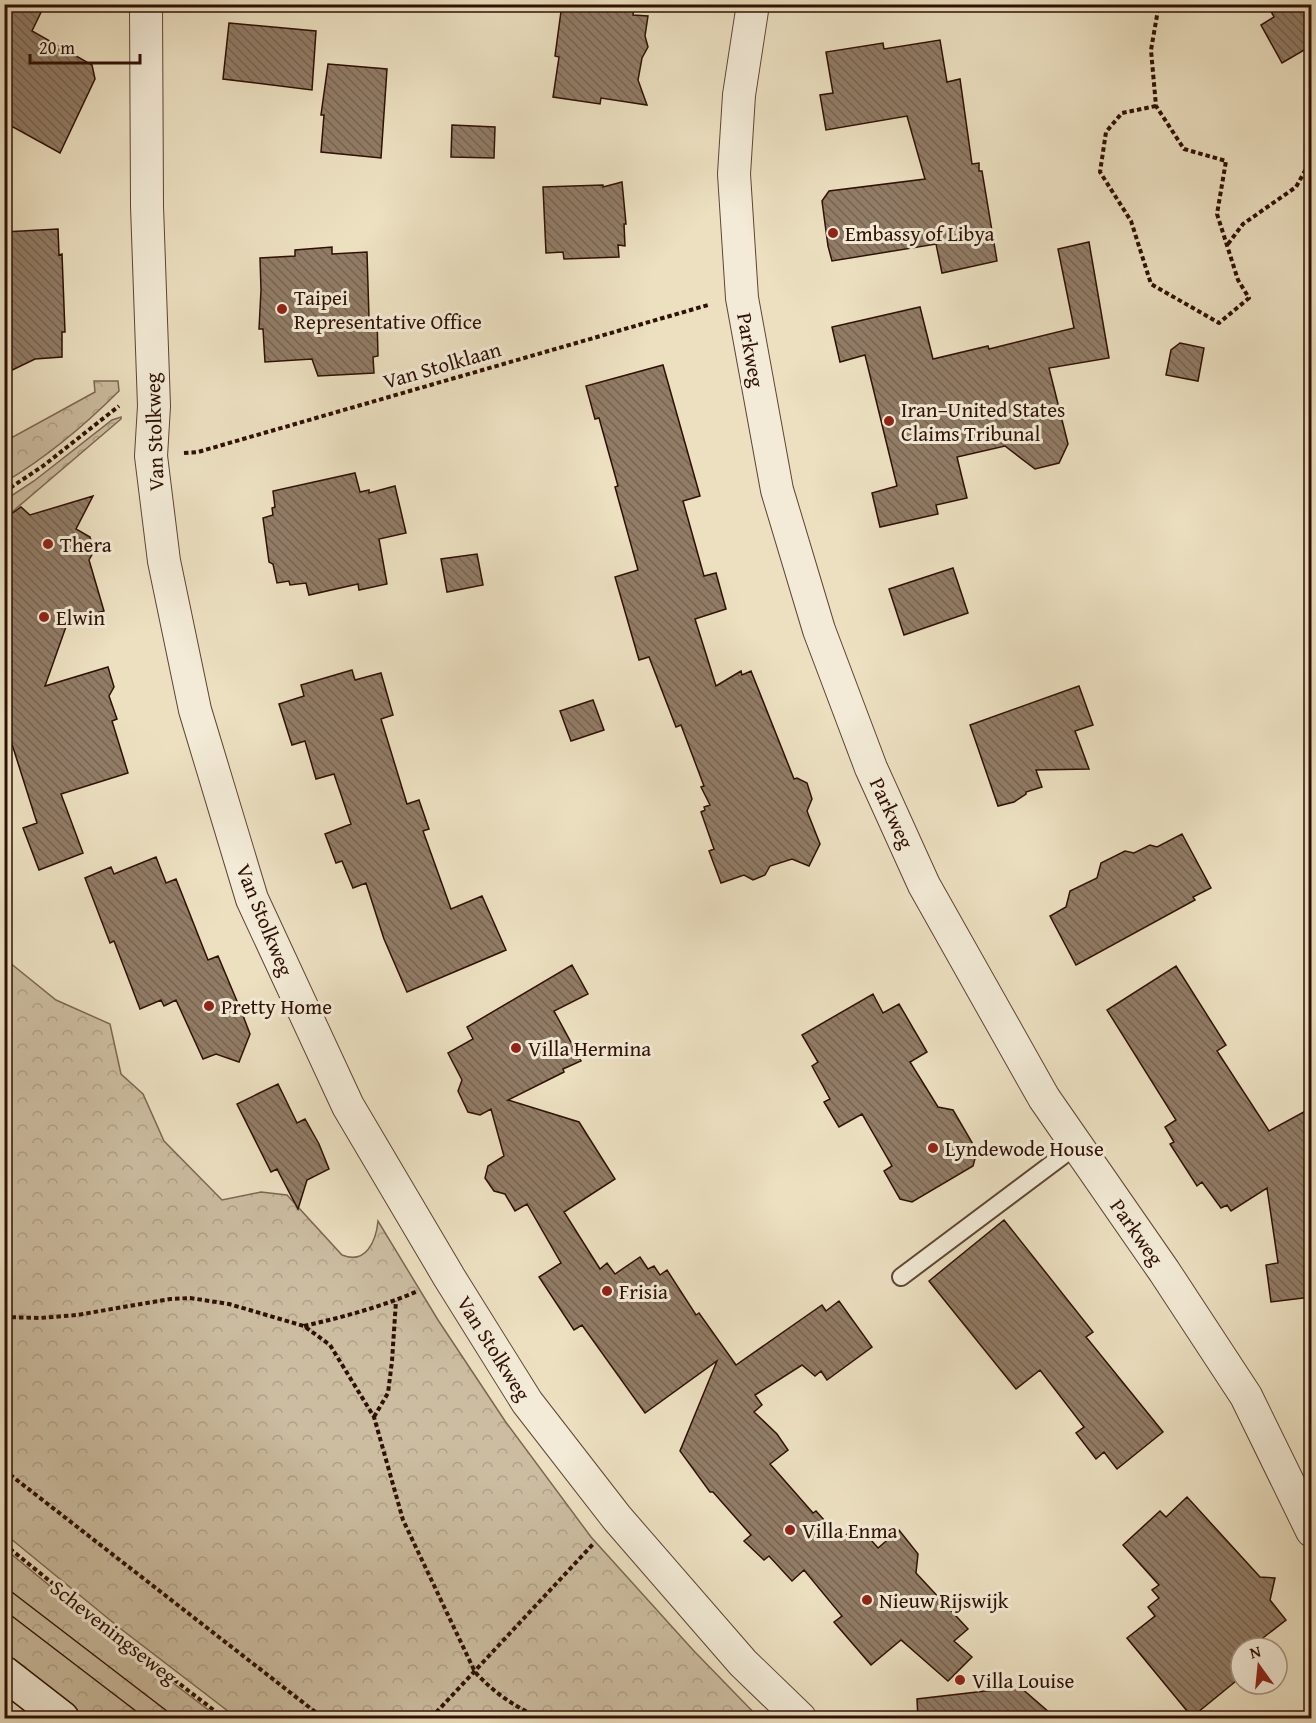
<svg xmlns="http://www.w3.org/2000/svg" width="1316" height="1723" font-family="'Gentium Book Plus',serif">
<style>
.forest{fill:url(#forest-crowns);stroke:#7e6652;stroke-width:1.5}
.building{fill:url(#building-back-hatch);stroke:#2f1004;stroke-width:1.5}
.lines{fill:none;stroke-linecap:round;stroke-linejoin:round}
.lane-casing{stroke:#5e4433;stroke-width:20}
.street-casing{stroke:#5e4433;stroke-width:34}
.secondary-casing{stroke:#2f1004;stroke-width:36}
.path{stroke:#2f1004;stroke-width:4;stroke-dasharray:4.5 3;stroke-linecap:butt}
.lane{stroke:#f3ebd7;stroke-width:16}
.street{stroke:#f3ebd7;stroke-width:32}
.secondary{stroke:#f3ebd7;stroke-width:33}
.tram{stroke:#2f1004;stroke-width:1.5}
.poi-dot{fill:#8f2418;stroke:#f3ebd7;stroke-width:2}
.labels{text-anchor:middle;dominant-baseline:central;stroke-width:6;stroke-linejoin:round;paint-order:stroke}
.poi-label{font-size:21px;fill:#2f1004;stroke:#f3ebd7;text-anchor:start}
.street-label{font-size:21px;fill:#2f1004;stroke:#f3ebd7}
</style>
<defs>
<pattern id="forest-crowns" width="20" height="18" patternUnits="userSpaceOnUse" patternTransform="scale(1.5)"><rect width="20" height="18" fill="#ccbda1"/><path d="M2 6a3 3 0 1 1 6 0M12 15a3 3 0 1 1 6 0" fill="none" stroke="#b0a189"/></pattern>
<pattern id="building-back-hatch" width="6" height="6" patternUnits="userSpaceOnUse" patternTransform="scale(1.5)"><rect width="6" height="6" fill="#917c66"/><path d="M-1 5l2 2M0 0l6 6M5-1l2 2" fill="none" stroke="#776452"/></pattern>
</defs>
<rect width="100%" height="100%" fill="#ece0c1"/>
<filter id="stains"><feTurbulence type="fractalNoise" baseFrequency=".00333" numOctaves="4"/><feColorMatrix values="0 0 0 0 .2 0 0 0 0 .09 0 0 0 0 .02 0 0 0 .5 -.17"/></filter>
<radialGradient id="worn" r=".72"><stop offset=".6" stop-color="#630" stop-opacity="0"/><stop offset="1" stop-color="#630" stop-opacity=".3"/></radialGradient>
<path class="forest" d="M94,381H118L119,391C84,426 47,457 5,482V436L13,437L95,392Z
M121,417V419L5,518V500L34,481L112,420Z
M4,958L56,1000L110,1024L121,1074L143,1094L164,1141L222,1200L261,1192L287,1195L342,1255C366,1265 376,1241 378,1221L438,1320L505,1421L591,1537L693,1650L759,1718H237L121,1629L5,1534Z
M4,1548L102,1629L219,1718H76L5,1662Z"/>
<path class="building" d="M4,4H45L32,31L92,65L95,79L60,153L4,122Z
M562,4H610L634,8L633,15L648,16L645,36L648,47L642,58L638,80L647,105L601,98L600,104L553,97L559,57L555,56Z
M1267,4H1311V46L1282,63L1261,25L1274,17Z
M229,23L316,31L312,90L223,79Z
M940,40L947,82L960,79L972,164L979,163V171H982L997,261L942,273L936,244L832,261L828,246L822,201L829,191L925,179L907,116L826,130L820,95L833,93L826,52L883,43L884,49Z
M328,64L387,69L381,158L321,152L324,115H321Z
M452,125L495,127L494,158L451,157Z
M622,182L626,224H624L625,246L618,245L619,257L564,259L563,252L546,253L543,187L603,185V187Z
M58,229L59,255L62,254L65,332H62V357L35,359L4,374V232Z
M1089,242L1109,358L1049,368L1068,444L1059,463L1035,469L1005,446L957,457L967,498L936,505L938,514L880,527L872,493L897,486L865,355L840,362L832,327L920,307L933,359L988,346L989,349L1074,328L1058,249Z
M332,247V254L367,252L369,318H377L378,356L373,357L374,373L318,376L312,359L265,362L263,329H259L261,290L260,258L295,256V250Z
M1180,343L1204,348L1198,381L1166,375L1171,350Z
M663,365L700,496L683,501L704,576L716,573L726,609L695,619L716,686L741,671L742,675L751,671L794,779L797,778L807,783L812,799L807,811L820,844L809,866L792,859L770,866L765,875L753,880L744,875L721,883L709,851L714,849L701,812L705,810L704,807L710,805L701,787L704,786L681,725L676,727L649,657L639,660L615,577L638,570L615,487L618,486L599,418L595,419L586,386Z
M355,473L360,492L369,490V493L395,486L406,533L379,539L387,584L359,590L358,584L309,595L306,583L290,585L289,581L277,583L273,564L269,562L263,518L273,515L272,508L275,507L273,491Z
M93,496L76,529L90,537L94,551L89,560L104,611L68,621L45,686L108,667L114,687L109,696L117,719L112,721L128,773L61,794L83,853L39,870L23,828L37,823L4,719V519L21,507L30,515Z
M477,554L483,585L447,592L441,559Z
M953,568L968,613L904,635L889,589Z
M352,670L355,680L381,673L393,715L381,719L407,804L419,800L429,829L423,831L451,909L482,896L506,950L407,992L384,939L366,883L353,888L342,861L336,863L325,834L351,824L334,774L316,779L305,741L292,745L279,704L304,696L301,685Z
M1079,686L1093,725L1075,731L1089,769L1036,770L1042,787L1026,792V794L1014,802L998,806L970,725Z
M593,700L604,730L571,741L560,711Z
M1182,834L1211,888L1193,897L1195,900L1076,965L1050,916L1066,907L1070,891L1097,878L1101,863L1125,851L1134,853L1150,845L1157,847Z
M156,857L166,883L176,879L208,960L218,956L242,1013L250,1034L239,1062L216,1054L203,1059L176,1000L164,1006L161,1000L140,1009L114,941L110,943L85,878L111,867L114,874Z
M572,965L588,994L554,1011L581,1061L563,1069L564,1072L508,1100L579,1122L615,1179L564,1212L600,1269L607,1263L615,1274L640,1257L648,1269L654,1266L660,1275L667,1270L696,1315L699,1313L736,1365L822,1305L826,1311L839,1301L872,1347L827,1380L821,1371L815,1376L802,1365L755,1395L762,1405L754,1412L777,1434L788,1450L770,1464L813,1513L816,1511L841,1539L858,1525L878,1548L899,1530L918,1554L916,1573L968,1629L954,1641L972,1657L948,1681L901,1640L871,1665L834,1622L842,1616L804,1570L792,1581L769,1556L764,1560L744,1541L751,1535L713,1492H710L680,1451L717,1361L645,1413L582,1325L574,1330L539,1277L561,1263L527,1204L515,1211L505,1194L494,1191L485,1178L488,1166L504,1156L491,1109L480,1115L468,1112L458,1091L462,1080L448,1053L473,1039L467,1027Z
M1176,966L1226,1045L1217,1051L1269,1131L1311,1108V1297L1271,1302L1266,1265L1278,1263L1267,1188L1231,1211L1227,1205L1221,1208L1202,1182L1197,1186L1170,1144L1174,1142L1165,1127L1176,1120L1107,1010Z
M873,994L883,1013L899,1004L927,1052L910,1062L938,1107L953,1110L977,1151L973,1166L912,1202L900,1199L884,1171L892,1166L862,1114L839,1127L824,1102L830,1099L812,1066L818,1062L802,1035Z
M278,1084L297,1123L305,1119L319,1144L329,1169L307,1180L298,1209L277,1169L271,1172L237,1104Z
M1004,1220L1093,1332L1086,1337L1163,1432L1117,1469L1104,1452L1096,1459L1076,1433L1084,1427L1040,1370L1016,1389L929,1281Z
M1187,1497L1260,1577L1275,1578L1270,1600L1286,1620L1250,1648H1241V1677L1192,1717L1127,1638L1155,1616L1148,1607L1159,1598L1152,1590L1159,1585L1123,1545L1160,1511L1166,1517Z
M1020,1687L1057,1719H918L917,1699Z"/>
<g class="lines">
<defs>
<path id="lane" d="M901,1277L1077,1145"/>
<path id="street" d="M146,4L147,206L154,406L151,456L164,561L195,710L252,899L348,1106L449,1277L527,1402L617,1518L743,1663L800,1718
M753,4L739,95L734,174L742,298L777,490L819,630L871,768L924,885L1044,1098L1164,1271L1246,1396L1312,1531"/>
<path id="secondary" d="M4,1673L62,1718"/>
</defs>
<use href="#lane" class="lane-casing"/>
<use href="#street" class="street-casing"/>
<use href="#secondary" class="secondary-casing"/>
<path class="path" d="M1156,106L1122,113L1106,132L1100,172L1131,221L1151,284L1219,323L1249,298L1238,280L1217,214L1226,161L1184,149L1156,106L1151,50L1159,4
M1228,244L1243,224L1296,187L1312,158
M184,453L198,452L708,305
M4,492L43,466L119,406
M4,1317L40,1318L77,1315L170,1299L190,1298L229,1304L304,1326L330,1345L374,1417L403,1520L475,1672C493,1692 515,1707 540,1718
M304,1326C343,1317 381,1307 418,1291
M374,1417L388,1393L392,1361L396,1301
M4,1470L323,1718
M4,1544L129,1645L224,1718
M431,1718L594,1543"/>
<use href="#lane" class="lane"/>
<use href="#street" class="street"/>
<use href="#secondary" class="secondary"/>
<path class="tram" d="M4,1586L176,1718
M4,1610L145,1718"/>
</g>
<g class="poi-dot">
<circle cx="833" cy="233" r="6"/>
<circle cx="282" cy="309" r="6"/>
<circle cx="889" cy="421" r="6"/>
<circle cx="48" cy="544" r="6"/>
<circle cx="44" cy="617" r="6"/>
<circle cx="209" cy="1006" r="6"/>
<circle cx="516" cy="1048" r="6"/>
<circle cx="933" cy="1148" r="6"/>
<circle cx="607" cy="1291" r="6"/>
<circle cx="790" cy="1530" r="6"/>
<circle cx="867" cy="1600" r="6"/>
<circle cx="960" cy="1680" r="6"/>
</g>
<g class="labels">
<g class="poi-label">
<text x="845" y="233">Embassy of Libya</text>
<text x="294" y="297">Taipei<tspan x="294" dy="24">Representative Office</tspan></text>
<text x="901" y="409">Iran–United States<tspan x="901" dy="24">Claims Tribunal</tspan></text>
<text x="60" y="544">Thera</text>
<text x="56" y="617">Elwin</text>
<text x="221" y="1006">Pretty Home</text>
<text x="528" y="1048">Villa Hermina</text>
<text x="945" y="1148">Lyndewode House</text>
<text x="619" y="1291">Frisia</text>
<text x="802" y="1530">Villa Enma</text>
<text x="879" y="1600">Nieuw Rijswijk</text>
<text x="972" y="1680">Villa Louise</text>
</g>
<g class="street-label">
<text transform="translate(751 350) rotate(80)">Parkweg</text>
<text transform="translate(442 365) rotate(-16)">Van Stolklaan</text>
<text transform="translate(154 432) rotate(-92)">Van Stolkweg</text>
<text transform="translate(892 813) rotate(65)">Parkweg</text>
<text transform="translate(265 920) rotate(68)">Van Stolkweg</text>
<text transform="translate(1137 1232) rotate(55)">Parkweg</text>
<text transform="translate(494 1348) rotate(58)">Van Stolkweg</text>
<text transform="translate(114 1632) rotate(38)">Scheveningseweg</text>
</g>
</g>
<rect width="1316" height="1723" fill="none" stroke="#ece0c1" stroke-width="24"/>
<rect x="6" y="6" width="1304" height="1711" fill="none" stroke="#2f1004" stroke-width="3"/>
<rect x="12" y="12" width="1292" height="1699" fill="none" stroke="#2f1004" stroke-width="1.5"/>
<g transform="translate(1259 1666) rotate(345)"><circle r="28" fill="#f3ebd7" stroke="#a59383" stroke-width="1.5"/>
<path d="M0-4.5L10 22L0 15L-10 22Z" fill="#8f2418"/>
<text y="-9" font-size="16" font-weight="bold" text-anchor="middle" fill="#2f1004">N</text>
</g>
<path d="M30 54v9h110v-9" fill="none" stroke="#2f1004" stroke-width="3"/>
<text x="39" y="54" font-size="18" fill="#2f1004" stroke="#f3ebd7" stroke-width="4.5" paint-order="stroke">20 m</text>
<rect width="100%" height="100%" filter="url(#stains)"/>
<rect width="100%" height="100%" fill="url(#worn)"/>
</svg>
